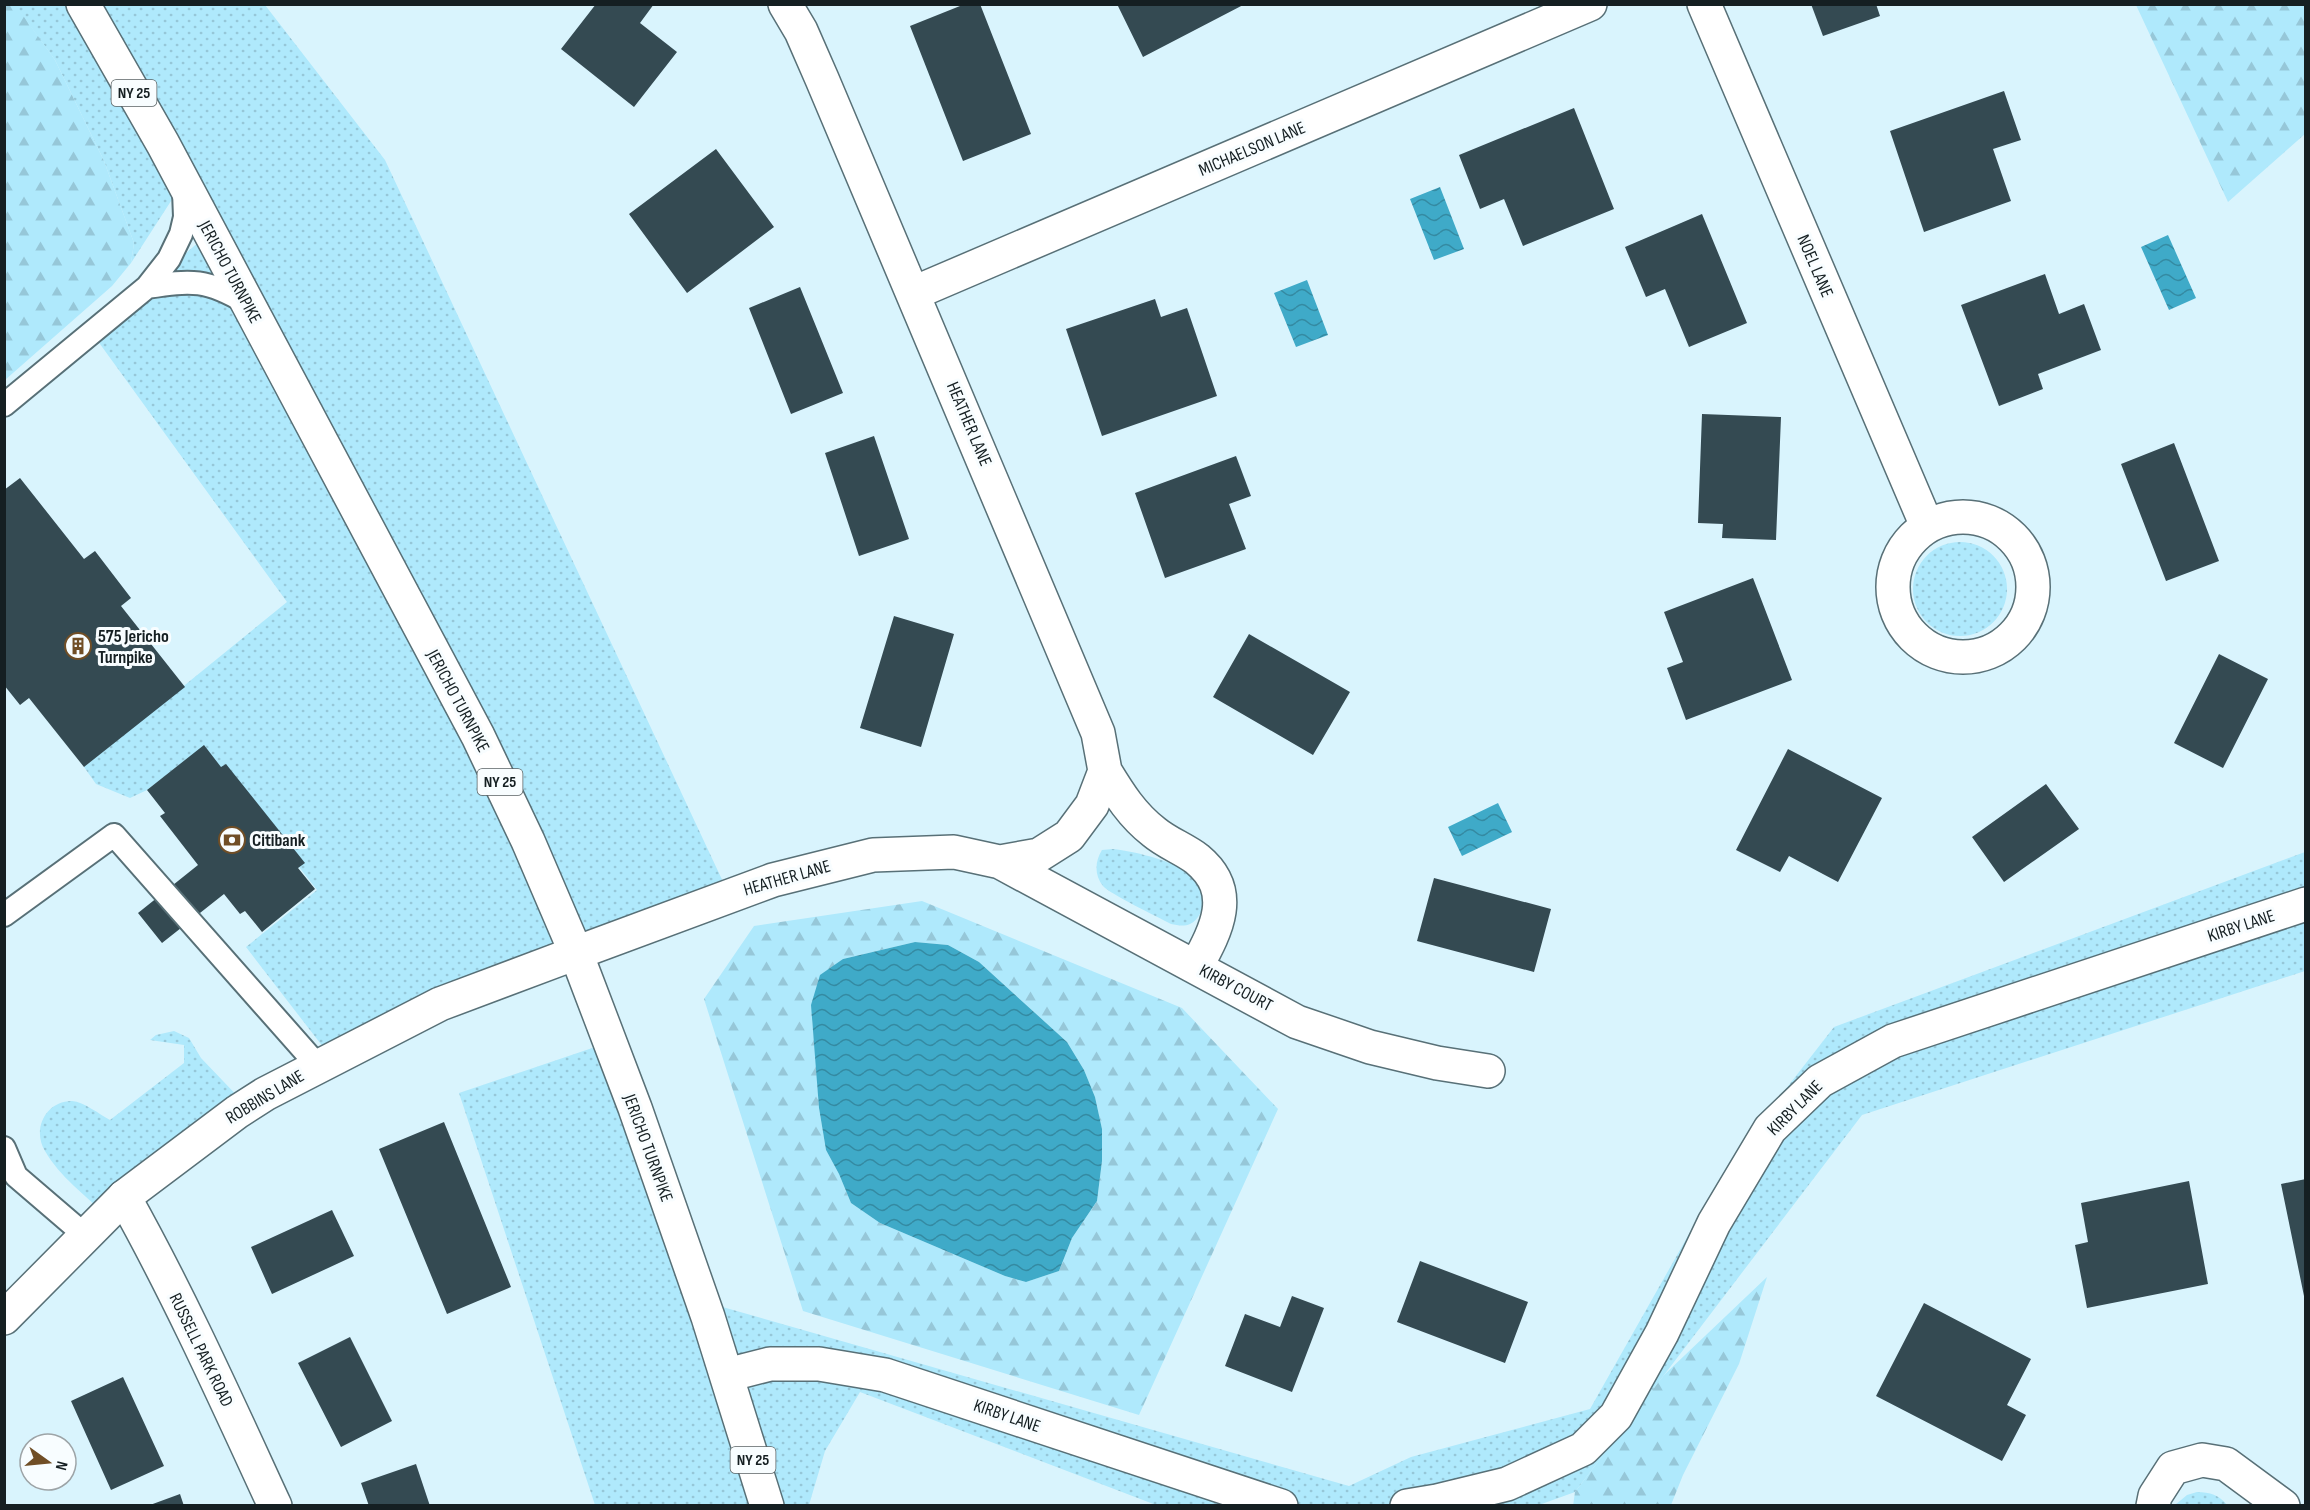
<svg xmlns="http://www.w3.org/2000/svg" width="2310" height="1510" font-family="'Sofia Sans Condensed',sans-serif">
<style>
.grass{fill:url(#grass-dots)}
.forest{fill:url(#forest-firs);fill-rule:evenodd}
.water{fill:url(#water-waves)}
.building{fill:#344a52}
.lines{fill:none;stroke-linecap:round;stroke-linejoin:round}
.service-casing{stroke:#587077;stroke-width:26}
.minor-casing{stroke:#587077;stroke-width:36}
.tertiary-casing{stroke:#587077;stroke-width:36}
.primary-casing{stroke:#587077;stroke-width:36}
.service{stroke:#fff;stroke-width:22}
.minor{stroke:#fff;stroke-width:33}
.tertiary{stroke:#fff;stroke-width:33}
.primary{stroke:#fff;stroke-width:33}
.labels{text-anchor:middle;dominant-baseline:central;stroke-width:6;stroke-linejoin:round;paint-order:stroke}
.shield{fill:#f8fdff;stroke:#596264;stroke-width:1.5}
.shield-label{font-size:16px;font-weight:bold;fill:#151f22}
.street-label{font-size:18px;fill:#151f22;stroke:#f8fdff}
.poi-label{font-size:18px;font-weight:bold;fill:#151f22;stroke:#f8fdff;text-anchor:start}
</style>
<defs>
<pattern id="grass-dots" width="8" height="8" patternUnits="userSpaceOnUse" patternTransform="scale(1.5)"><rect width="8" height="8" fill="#afe9fc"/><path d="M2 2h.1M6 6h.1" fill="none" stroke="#96c7d8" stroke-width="1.8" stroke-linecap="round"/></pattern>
<pattern id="forest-firs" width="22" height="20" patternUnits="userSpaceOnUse" patternTransform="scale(1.5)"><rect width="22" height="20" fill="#afe9fc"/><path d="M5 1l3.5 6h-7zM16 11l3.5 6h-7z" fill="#96c7d8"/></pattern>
<pattern id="water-waves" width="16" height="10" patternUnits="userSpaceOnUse" patternTransform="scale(1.5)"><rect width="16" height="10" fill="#3faac8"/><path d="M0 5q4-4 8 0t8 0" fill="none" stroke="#348aa2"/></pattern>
</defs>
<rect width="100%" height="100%" fill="#d9f4fd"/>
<path class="grass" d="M15,5H265L385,160L725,886L571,950L330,1056L246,947L317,890L204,746L147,790L130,798L96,784L84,767L287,602L92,333L213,230L182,184L131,263L134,243L104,161L55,60Z
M1913 589a47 47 0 1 1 94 0a47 47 0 1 1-94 0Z
M1113,849C1134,851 1183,863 1197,879C1208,891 1205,917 1190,924C1184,927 1177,925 1171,924C1158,917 1110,894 1103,886C1094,875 1095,861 1102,850Z
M2305,852V971L1862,1115L1575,1492L1539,1505H1156L860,1392L825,1451L809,1505H784L719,1306L1349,1486L1411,1457L1590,1409L1732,1158L1834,1027Z
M174,1031L189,1038L201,1058L245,1104L106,1215C85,1195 60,1177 45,1151C32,1130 45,1101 72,1101C84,1102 99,1114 110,1120L184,1063V1045L150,1040L156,1035Z
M610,1042L766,1505H595L459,1093Z
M2197,1492C2210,1492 2219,1495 2227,1505H2175L2187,1495Z"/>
<path class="forest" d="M15,4L55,60L104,161L134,243L131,263L112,286L5,380L4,5Z
M2136,5H2305V134L2228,202Z
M922,901L1182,1008L1278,1109L1139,1415L803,1311L704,999L754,926ZM915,942L948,945L979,962L1067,1042L1084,1070L1095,1097L1102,1129V1161L1097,1201L1072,1238L1059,1271L1026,1282L1005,1276L880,1223L851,1203L839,1174L826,1150L819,1108L815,1046L812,1021L843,959Z
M1767,1277L1739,1364L1683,1475L1671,1505L1573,1506L1575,1492L1664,1375Z"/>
<path class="water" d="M1440,187L1464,249L1434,260L1410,199Z
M2168,235L2196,298L2169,310L2141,247Z
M1307,280L1328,335L1296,347L1274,293Z
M1498,803L1512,832L1462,856L1448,827Z
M915,942L948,945L979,962L1067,1042L1084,1070L1095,1097L1102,1129V1161L1097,1201L1072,1238L1059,1271L1026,1282L1005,1276L880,1223L851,1203L839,1174L826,1150L819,1108L811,1005L820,975L843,959Z"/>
<path class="building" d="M596,4H654L640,23L677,52L634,107L561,49Z
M965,4H980L1031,134L963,161L910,26Z
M1117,4H1245L1143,57Z
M1811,4H1876L1880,16L1823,36Z
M2004,91L2021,140L1993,149L2011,201L1924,232L1890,131Z
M1574,108L1614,209L1523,246L1504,199L1480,209L1459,155Z
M716,149L774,227L687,293L629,214Z
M1702,214L1747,323L1689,347L1665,289L1646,297L1625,247Z
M2045,274L2059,314L2084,304L2101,350L2038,374L2043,389L1999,406L1961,305Z
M800,287L843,393L791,414L749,308Z
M1155,299L1161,317L1187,308L1217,396L1102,436L1066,329Z
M1702,414L1781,417L1776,540L1722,538L1723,524L1698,523Z
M874,436L909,539L859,556L825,453Z
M2174,443L2219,561L2166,581L2121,464Z
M1236,456L1251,496L1229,504L1246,549L1165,578L1135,493Z
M20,478L84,559L95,551L131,598L121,606L185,687L84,767L29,698L20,705L4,685V490Z
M1753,578L1792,680L1686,720L1667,668L1683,662L1664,612Z
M894,616L954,634L921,747L860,728Z
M1249,634L1350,692L1313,755L1213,697Z
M2219,654L2268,679L2223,768L2174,743Z
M204,745L221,767L226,764L305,863L298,868L315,889L262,932L245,911L240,914L224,894L162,943L138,913L198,865L160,816L165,813L147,790Z
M1788,749L1882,798L1838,882L1789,856L1780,872L1736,850Z
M2046,784L2079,829L2004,882L1972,837Z
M1434,878L1551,909L1534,972L1417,941Z
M444,1122L511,1287L447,1314L379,1149Z
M2306,1179V1296H2304L2281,1184Z
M2189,1181L2208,1284L2087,1308L2075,1245L2088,1242L2081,1203Z
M332,1210L354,1256L272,1294L251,1247Z
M1420,1261L1528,1302L1505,1363L1397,1322Z
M1292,1296L1324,1308L1292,1392L1225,1366L1245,1314L1280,1327Z
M1924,1303L2031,1359L2007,1405L2026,1415L2002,1461L1876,1396Z
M350,1337L392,1421L341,1447L298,1363Z
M123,1377L164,1466L111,1490L71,1401Z
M416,1464L430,1506H369L361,1483Z
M180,1494L184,1506H150V1505Z"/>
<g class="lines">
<defs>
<path id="service" d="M147,287C192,280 207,279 247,303
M4,405L147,287L169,259L181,234L185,217L184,191
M4,915L114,835L318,1066
M4,1148L16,1176L86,1236"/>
<path id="minor" d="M1704,4L1927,526
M914,293L1590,4
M1893 587a70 70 0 1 1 140 0a70 70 0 1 1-140 0Z
M1105,771C1119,794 1132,815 1154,832C1167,843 1184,849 1197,859C1237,892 1216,930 1196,967
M1000,862L1297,1022L1370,1047L1437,1063L1488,1071
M576,953L773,880L873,855L954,852L1000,862L1039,855L1069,836L1092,805L1105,771L1098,733L822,79L801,31L785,4
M124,1197C180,1297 227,1402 275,1506
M727,1375L770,1364H819L885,1375L1281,1506
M1407,1506L1437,1501L1507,1484L1583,1449L1616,1416L1662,1333L1714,1223L1770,1129L1820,1081L1893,1041L2306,904
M2153,1506L2155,1496L2173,1468L2202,1460L2226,1464L2283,1506"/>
<path id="tertiary" d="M4,1318L124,1197L237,1112L265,1094L440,1004L576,953"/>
<path id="primary" d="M83,4L163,144L478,736L528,841L576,953L635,1108L708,1317L767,1506"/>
</defs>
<use href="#service" class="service-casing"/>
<use href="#minor" class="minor-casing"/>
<use href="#tertiary" class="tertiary-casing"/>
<use href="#primary" class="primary-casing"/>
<use href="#service" class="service"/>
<use href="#minor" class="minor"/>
<use href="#tertiary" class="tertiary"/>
<use href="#primary" class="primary"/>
</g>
<defs>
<symbol id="building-ring" viewBox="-11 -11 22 22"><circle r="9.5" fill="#f8fdff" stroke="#704e26" stroke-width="1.5"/><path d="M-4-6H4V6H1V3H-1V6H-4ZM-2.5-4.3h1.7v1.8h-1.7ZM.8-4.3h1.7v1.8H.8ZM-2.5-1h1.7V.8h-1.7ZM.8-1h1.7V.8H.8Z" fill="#704e26"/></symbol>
<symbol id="bank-ring" viewBox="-11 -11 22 22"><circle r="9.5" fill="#f8fdff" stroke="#704e26" stroke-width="1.5"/><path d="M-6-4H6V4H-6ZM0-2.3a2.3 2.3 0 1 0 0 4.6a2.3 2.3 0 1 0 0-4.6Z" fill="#704e26"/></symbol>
</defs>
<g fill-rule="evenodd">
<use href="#building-ring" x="63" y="631" width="30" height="30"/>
<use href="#bank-ring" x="217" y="825" width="30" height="30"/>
</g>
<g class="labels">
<g class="shield">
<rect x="111.5" y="80" width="45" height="26" rx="4.5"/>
<rect x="477.5" y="769" width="45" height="26" rx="4.5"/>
<rect x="730.5" y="1447" width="45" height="26" rx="4.5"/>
</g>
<g class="shield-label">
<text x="134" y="93">NY 25</text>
<text x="500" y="782">NY 25</text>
<text x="753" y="1460">NY 25</text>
</g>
<g class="street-label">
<text transform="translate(1252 149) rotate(-23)">MICHAELSON LANE</text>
<text transform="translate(1815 266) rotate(67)">NOEL LANE</text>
<text transform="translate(230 272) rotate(62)">JERICHO TURNPIKE</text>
<text transform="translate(969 424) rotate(67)">HEATHER LANE</text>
<text transform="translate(458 701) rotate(62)">JERICHO TURNPIKE</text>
<text transform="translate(787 878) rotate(-16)">HEATHER LANE</text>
<text transform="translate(2241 926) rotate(-18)">KIRBY LANE</text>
<text transform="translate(1236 988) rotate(28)">KIRBY COURT</text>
<text transform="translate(265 1097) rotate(-31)">ROBBINS LANE</text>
<text transform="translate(1795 1108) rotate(-45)">KIRBY LANE</text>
<text transform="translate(648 1148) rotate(70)">JERICHO TURNPIKE</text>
<text transform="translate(201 1350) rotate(64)">RUSSELL PARK ROAD</text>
<text transform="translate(1007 1416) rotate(19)">KIRBY LANE</text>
</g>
<g class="poi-label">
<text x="98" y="636">575 Jericho<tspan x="98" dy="21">Turnpike</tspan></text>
<text x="252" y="840">Citibank</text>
</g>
</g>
<rect width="2310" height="1510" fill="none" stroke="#151f22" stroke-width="12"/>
<g transform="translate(48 1462) rotate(105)"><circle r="28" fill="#f8fdff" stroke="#9da4a7" stroke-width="1.5"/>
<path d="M0-4.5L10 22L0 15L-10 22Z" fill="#704e26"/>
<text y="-9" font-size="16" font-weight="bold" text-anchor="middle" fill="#151f22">N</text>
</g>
</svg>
